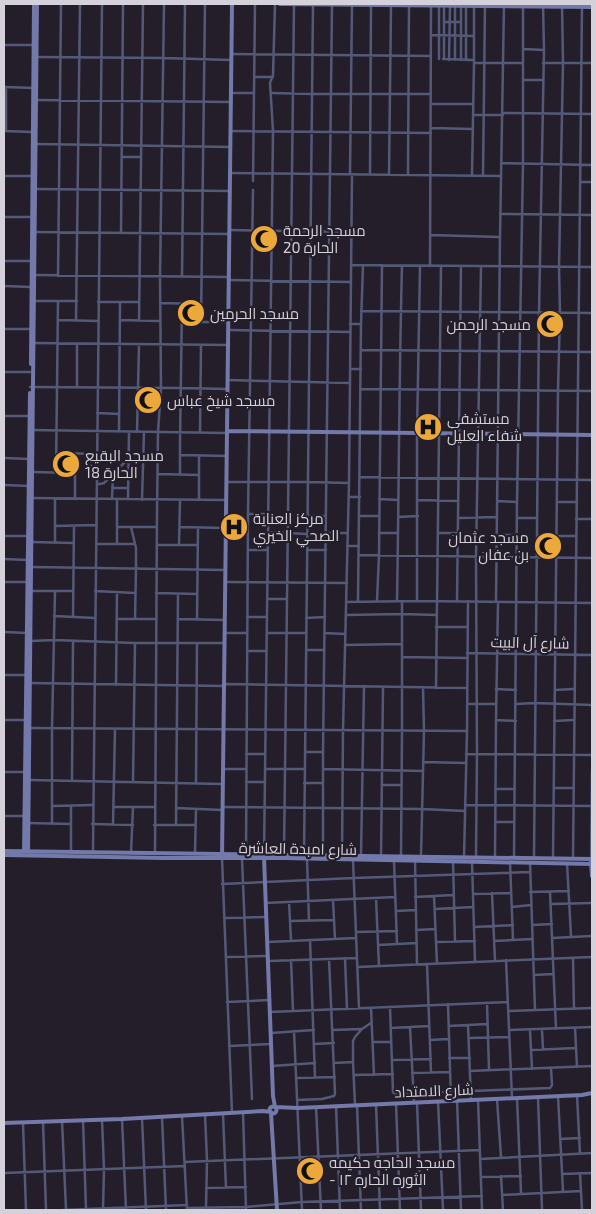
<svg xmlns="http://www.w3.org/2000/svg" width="596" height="1214" font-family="'Exo 2',Cairo,sans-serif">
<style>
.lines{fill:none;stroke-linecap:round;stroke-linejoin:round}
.street{stroke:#555978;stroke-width:2.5}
.secondary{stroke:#7379aa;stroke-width:4}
.labels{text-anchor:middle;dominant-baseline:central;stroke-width:4.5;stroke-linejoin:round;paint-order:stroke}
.poi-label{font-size:15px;fill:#d5d1da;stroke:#231e2a;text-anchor:start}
.street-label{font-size:15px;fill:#d5d1da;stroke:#231e2a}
</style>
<rect width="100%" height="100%" fill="#231e2a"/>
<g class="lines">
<path class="street" d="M444,22H461V6
M461,22V60
M431,35L474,36
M4,45H33
M524,49L544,50
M232,54L431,56
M36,57L164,58L231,60
M439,59V6
M443,59L474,60
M444,59V6
M449,60L450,6
M455,60V5
M466,60V4
M474,63H523
M543,63H592
M255,77H273
M523,80H543
M4,87L35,88
M231,93H254
M272,93L312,94H431
M36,100L231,102
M431,104H473
M503,113L592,114
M473,115H503
M431,128L473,129
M4,131L32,132
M6,131V87
M231,131L431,133
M36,144L231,147
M122,157H140
M501,163L592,165
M231,173L501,176
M350,173L352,5
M370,174L371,6
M389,174L391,6
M408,175L409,5
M472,175L474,63V5
M4,176H32
M483,176L485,4
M253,181L255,4
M580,182H592
M36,189L230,191
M500,214L592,215
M4,217H32
M229,230L351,232
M34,232L230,234
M121,232L123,4
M430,235L500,237
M253,248H271
M4,261H31
M351,265L592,267
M430,266L431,5
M34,275L229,277
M58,276L61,4
M182,277L185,4
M229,280L350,282
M4,286L31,287
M34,301H77
M98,302H139
M160,303L201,304
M361,311L592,313
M58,320L98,321
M120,320L160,321
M76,321L80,4
M139,321L143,4
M182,322H229
M201,322L205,4
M350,324H361
M4,329H31
M229,330L350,332
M33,343L229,345
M361,350L592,352
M350,369H361
M4,372H30
M228,380L350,383
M30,387L181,388L228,389
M77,387V344
M361,389L592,391
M180,406L200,407
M97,413L119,414
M4,416H30
M31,430L227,433
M119,432L120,302
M137,432L139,345
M200,432L201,345
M56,453L97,454
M181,455L227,456
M4,458L29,459
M32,472L75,473
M56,473L58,301
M158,474L199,475
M180,475V442L182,303
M360,477L592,480
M227,482H308L349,483
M97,484H100L104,483L125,462L157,461
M4,485L29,486
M112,488H128
M349,497H360
M30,498L226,500
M75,499V454
M112,499L113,475
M128,499L129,432
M199,499V456
M379,499L398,500
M142,500L144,432
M418,500L458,501
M498,501L516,502
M557,502H576
M248,514H268
M307,516H326
M359,516H379
M398,517L418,516
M458,518L497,517
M517,518H537
M576,519H592
M55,526L96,525
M117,527H157
M131,527L136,548V569L135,619
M180,527L226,528
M226,532H248
M268,532L307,534
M326,533H347
M379,533H398
M438,533H458
M497,535H517
M4,536H28
M537,536H576
M31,542L74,543
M55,542V499
M117,543V500
M96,544H135
M157,545H198
M179,545L180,500
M347,546H359
M248,550H268
M307,550H326
M359,555L592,558
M4,559L27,560
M32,567L225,570
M4,582H28
M226,582L347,583
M31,591H73
M95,591L135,593
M156,593L197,594
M267,599H287
M358,601L361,324L363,265
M377,601L379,555L382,265
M397,601C399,489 399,377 402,266
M417,601V433L420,266
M346,602L417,601L592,603
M457,602L461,266
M496,602L500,237L504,4
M346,615L402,614L437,615
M54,616L95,618
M73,617L74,526
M247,617H267
M306,618L325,617
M117,619H156
M179,619L225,620
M197,620L198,528
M436,627H467
M4,632L27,633
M225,633H247
M267,633H305
M325,633L345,634
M31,641L54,640L135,643H225
M345,645L402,644
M306,650H324
M247,651H266
M467,653L592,655
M402,657L467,658
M4,675H27
M30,683L224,686
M224,684L467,688
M116,685L117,592
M436,688L441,266
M496,689L516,690
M555,690L573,689
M467,704H495
M516,704L535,703L592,705
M4,720H27
M496,720L516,721
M554,721L573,720
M29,728L467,731
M305,752H323
M246,754H265
M466,754L592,755
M423,762L465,763
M224,769H246
M265,769H304
M323,769L423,771
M4,772H25
M29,780L222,784
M72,781L73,641
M133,782L135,643
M246,782H265
M196,783L197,643
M304,783H322
M382,785H401
M554,788H573
M496,789H515
M465,805L592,806
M52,806L92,805
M71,806V851
M114,807H155
M223,807L422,809L465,811
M176,808L222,810
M4,816H25
M496,822H514
M29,823L70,824
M52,823V728L55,591
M92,824L133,825
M113,825L115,729
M154,825H195
M176,825L178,594
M93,852L102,4
M131,853L133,807
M155,854L157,513L158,432L161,388L160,277L164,4
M195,854L196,809
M246,855L248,514L253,190
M264,855L273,131L270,83L273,75L275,4
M284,855L294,4
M304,856L313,5
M323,856V752L332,5
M342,856L343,730L349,483L352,174
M361,856L364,686
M421,856L424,731L423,687
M381,857L383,687
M401,857L402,731V601
M464,857L467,731L468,601
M476,857L477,754L476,557L481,267
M514,857L517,502L523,164V4
M534,857L539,313L544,50L543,4
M222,858L232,1113
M495,858L496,720L498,602
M573,858L582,4
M242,859L252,1099
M307,859L309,921
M553,859L558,390L560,313L559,267L563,63L562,4
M591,859L592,771
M353,860L359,1008
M394,861L397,944
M415,861L417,964
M453,861L455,941
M472,862L475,962
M510,862L513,940
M530,862L535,1010
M567,863L571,936
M222,884L354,878L530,872
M530,892L569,891
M550,892L556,1029
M492,893L495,961
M473,894L511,893
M434,896L437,964
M415,897L453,895
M376,898L379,966
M333,900L335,939
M289,902L291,940
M265,903L395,897
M551,904L592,903
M512,907L531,905
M435,909L473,907
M396,911L416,910
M224,918L266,917
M290,921L334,920
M532,925L552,924
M474,927L513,925
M416,930L435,929
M356,932L397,931
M552,938L592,936
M310,940L315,1078
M494,941L532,939
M268,942L356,938
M436,942L475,941
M378,945L417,943
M226,957L268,956
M345,958L347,1009
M573,958L574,1009
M291,960L293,1011
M506,960L512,1098
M269,961L357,958
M427,964L431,1072
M358,967L592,957
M534,975L553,974
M227,1002L270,1000
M487,1003L489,1070
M448,1004L451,1100
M390,1007L393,1092L395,1094L550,1088L552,1085L551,1068
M371,1008L374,1075
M509,1011L592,1008
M270,1012L508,1002
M468,1025L471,1100
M449,1026L487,1024
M410,1027L414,1102
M391,1028L429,1026
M575,1028L577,1067
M333,1030L361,1029
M509,1030L592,1027
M530,1030L532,1069
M542,1030L543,1049
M294,1031L302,1210
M271,1033L314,1030
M469,1038L509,1037
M430,1040L448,1039
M373,1042H391
M314,1044L334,1043
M229,1046L272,1044
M531,1050L576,1048
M449,1058H470
M392,1060L431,1059
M334,1063L353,1062
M272,1066L315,1063
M470,1071L592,1066
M412,1073L450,1072
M354,1075L393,1074
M297,1078L335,1077
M577,1095L580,1154
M558,1096L563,1191
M538,1097L542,1210
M517,1098L521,1193
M478,1099L482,1210
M497,1099L501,1157
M297,1100L322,1099L334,1096L335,1094L329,959
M457,1100L461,1210
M438,1101L443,1210
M417,1102L421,1210
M396,1103L400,1210
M376,1104L380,1210
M355,1105L353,1062V1041L355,1037L362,1029L371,1023
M357,1105L361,1210
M336,1106L340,1210
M316,1107L321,1210
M243,1112L246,1210
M205,1114L207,1161L206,1208
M223,1114L226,1188
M182,1116L187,1210
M162,1117L166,1210
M142,1118L146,1210
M122,1119L126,1210
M83,1120L86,1209
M102,1120L104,1169L103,1209
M62,1121L66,1209
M43,1122L46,1210
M23,1123L26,1210
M560,1139L580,1138
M480,1159L592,1153
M185,1162L480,1150
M4,1173L185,1166
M580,1173L582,1210
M562,1174L592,1173
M501,1176L503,1210
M481,1177L521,1176
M206,1188L246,1187
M502,1195L581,1191
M187,1208L246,1207L302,1202L482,1196
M63,1210L187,1205"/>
<path class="secondary" d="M280,4L592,7
M31,364L34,4
M227,431L592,435
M4,851L592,859
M4,855L163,858H284L592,864
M24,855L30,393
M28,855L37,4
M264,857L273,1096L275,1107
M222,858L232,4
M591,862L592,876
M269.5 1110a3.5 3.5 0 1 1 7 0a3.5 3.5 0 1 1-7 0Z
M276,1107L298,1108L582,1095L592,1093
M271,1113L277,1210
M4,1123L122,1119L263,1111L271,1112"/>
</g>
<defs>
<symbol id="mosque-disc" viewBox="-11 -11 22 22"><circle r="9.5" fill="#eda83b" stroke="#231e2a"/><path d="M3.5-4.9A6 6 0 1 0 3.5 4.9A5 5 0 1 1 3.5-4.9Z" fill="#111"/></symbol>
<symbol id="hospital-disc" viewBox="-11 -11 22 22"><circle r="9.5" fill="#eda83b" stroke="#231e2a"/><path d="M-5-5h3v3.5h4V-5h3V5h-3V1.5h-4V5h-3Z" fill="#111"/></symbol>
</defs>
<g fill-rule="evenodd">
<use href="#mosque-disc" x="248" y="223" width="32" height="32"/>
<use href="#mosque-disc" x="175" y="297" width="32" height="32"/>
<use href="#mosque-disc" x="534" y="308" width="32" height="32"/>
<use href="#mosque-disc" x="132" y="384" width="32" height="32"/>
<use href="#hospital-disc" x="412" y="411" width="32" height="32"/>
<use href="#mosque-disc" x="50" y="448" width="32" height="32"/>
<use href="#hospital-disc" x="218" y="511" width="32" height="32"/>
<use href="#mosque-disc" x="532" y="530" width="32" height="32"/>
<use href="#mosque-disc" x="294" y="1155" width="32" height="32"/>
</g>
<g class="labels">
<g class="poi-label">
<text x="283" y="230">مسجد الرحمة<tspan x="283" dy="17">الحارة 20</tspan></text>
<text x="210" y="313">مسجد الحرمين</text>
<text x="531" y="324" text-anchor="end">مسجد الرحمن</text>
<text x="167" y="400">مسجد شيخ عباس</text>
<text x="447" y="418">مستشفى<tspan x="447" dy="17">شفاء العليل</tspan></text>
<text x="85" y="455">مسجد البقيع<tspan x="85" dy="17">الحارة 18</tspan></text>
<text x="253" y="518">مركز العناية<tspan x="253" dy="17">الصحي الخيري</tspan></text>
<text x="529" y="537" text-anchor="end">مسجد عثمان<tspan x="529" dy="17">بن عفان</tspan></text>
<text x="329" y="1162">مسجد الحاجه حكيمه<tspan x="329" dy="17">- الثوره الحاره ١٢</tspan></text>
</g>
<g class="street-label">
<text transform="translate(530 642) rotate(1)">شارع آل البيت</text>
<text transform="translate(298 848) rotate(1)">شارع امبدة العاشرة</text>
<text transform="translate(434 1090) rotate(-2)">شارع الامتداد</text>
</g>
</g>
<rect width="596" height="1214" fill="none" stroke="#d5d1da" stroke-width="10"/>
</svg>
